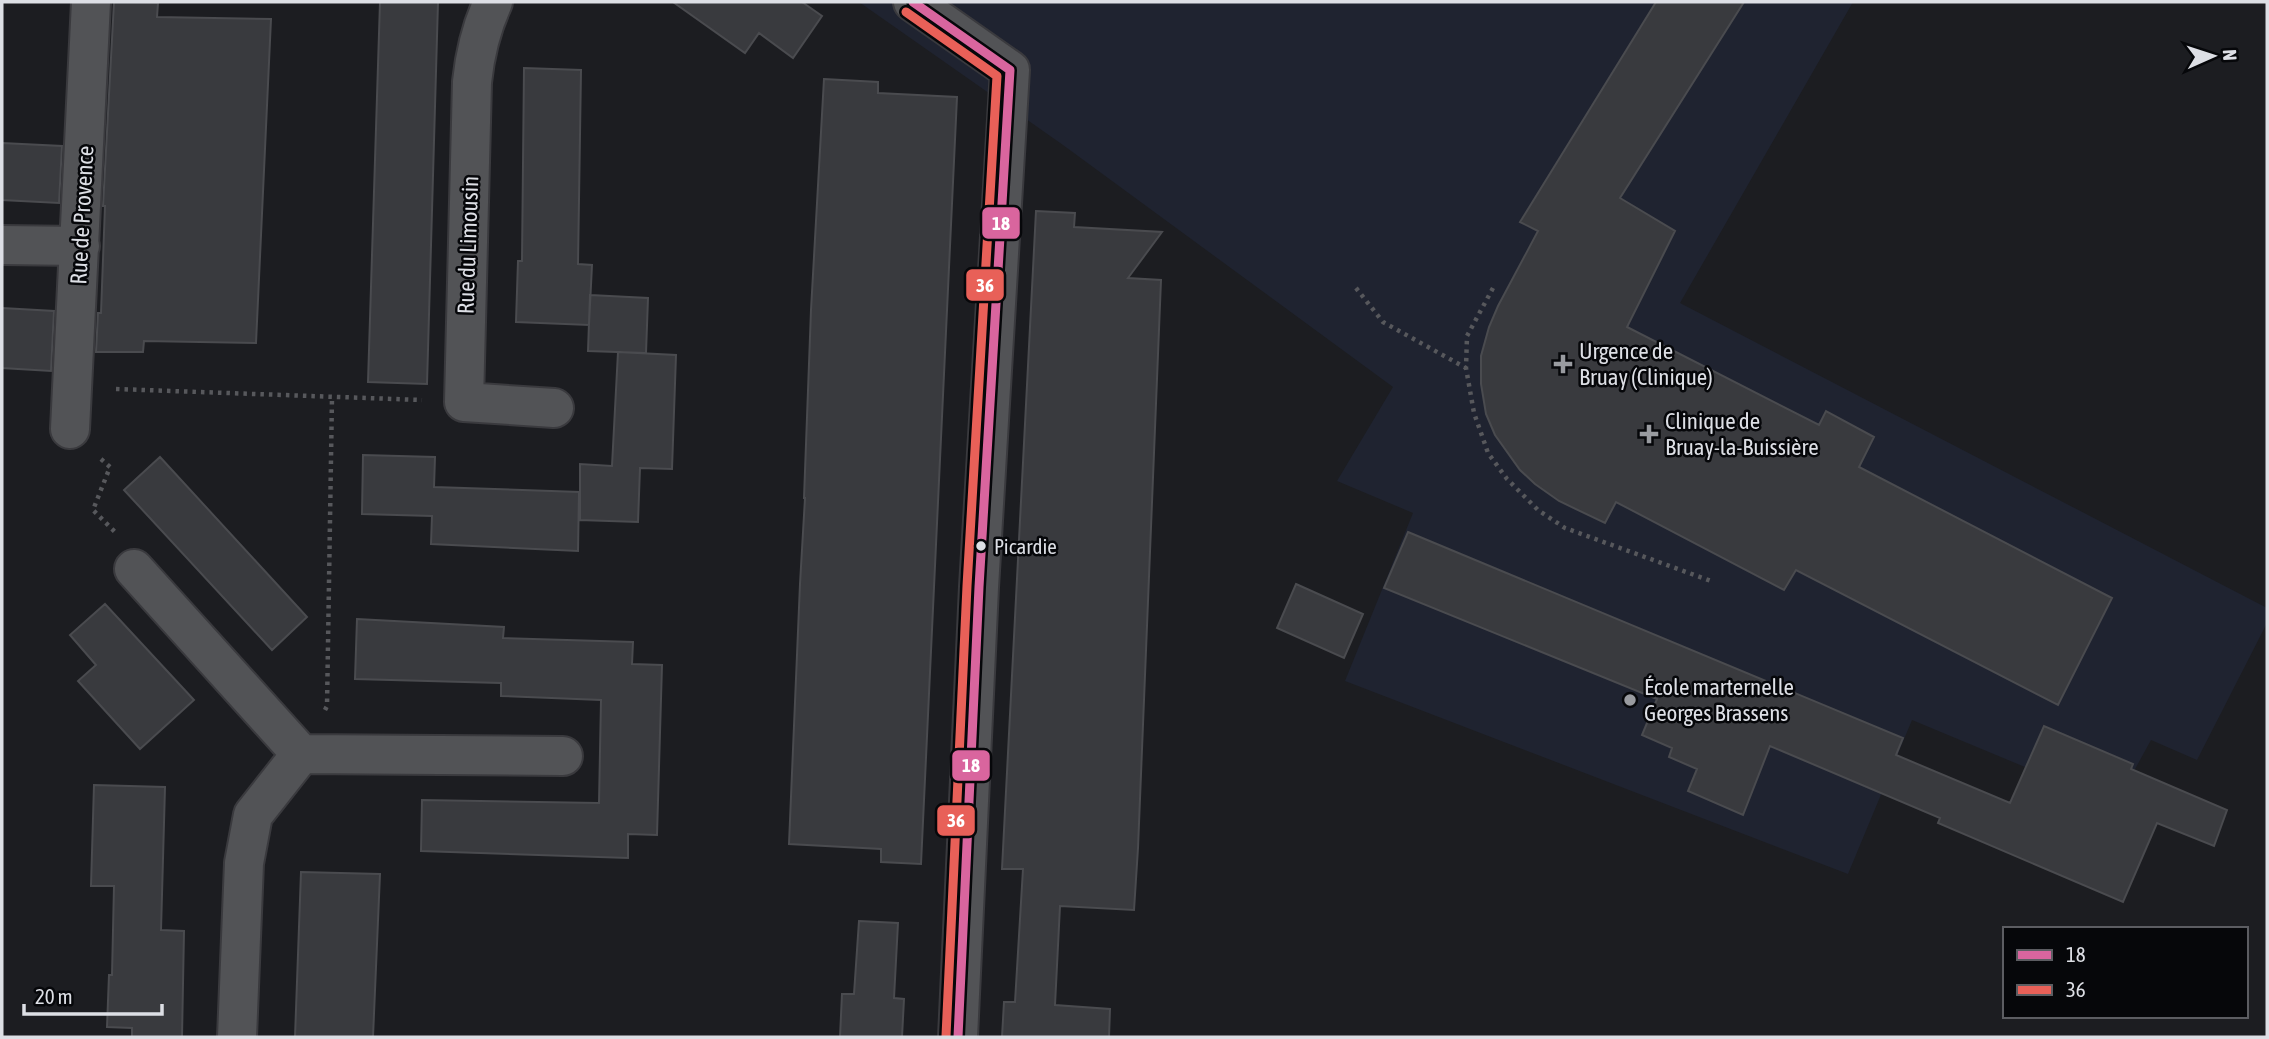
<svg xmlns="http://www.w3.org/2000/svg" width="2269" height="1039" font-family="'Asap Condensed',sans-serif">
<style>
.built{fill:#1f2330}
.building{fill:#393a3e;stroke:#4a4b4f;stroke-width:2}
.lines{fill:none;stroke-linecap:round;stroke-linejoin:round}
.minor-casing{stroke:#3a3a3e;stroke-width:42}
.path{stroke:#57585c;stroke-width:4.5;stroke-dasharray:3.5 5;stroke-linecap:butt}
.minor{stroke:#525356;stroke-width:38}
.bus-1-casing{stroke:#06070a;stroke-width:14}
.bus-2-casing{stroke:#06070a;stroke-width:14}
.bus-1{stroke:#d9659e;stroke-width:9}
.bus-2{stroke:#e86058;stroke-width:9}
.poi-dot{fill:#999ba0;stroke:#06070a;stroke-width:2.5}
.bus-dot{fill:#dddfe5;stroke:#06070a;stroke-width:2.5}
.labels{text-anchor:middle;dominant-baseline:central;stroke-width:5;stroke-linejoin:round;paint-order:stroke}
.bus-label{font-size:21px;fill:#dddfe5;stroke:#06070a;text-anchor:start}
.street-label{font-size:23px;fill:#dddfe5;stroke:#06070a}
.poi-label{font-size:23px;fill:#dddfe5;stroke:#06070a;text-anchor:start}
.line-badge{stroke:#06070a;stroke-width:2.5}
.badge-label{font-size:19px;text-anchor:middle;font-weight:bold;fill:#fff}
</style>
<rect width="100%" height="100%" fill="#1c1d21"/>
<path class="built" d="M859,2H1853L1680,303L2267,608V623L2197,760L2151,740L2134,771L2109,802L1912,720L1848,874L1345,681L1413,513L1337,481L1393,387L1063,145Z"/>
<path class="building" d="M114,2L158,3L157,17L271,19L256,343L144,341L143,352H96L98,313H101L105,206H103Z
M380,2H438L427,384L368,382Z
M673,2H802L822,16L793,58L759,33L745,53Z
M1656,2H1744L1620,198L1675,231L1627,327L1819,425L1826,411L1874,437L1859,467L2112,598L2058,705L1796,570L1784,590L1616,502L1605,523L1559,501L1535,484L1520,470L1495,435L1486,414L1481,384V356L1489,327L1498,306L1538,231L1520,222Z
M524,68L581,70L578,264L592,265L589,325L516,322L518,261H522Z
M824,79L878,82V93L957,97L921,864L881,862V849L789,844L800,584L805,498H804L811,310Z
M2,143L62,146L59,203L2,200Z
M1036,211L1075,213L1074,227L1162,232L1128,278L1161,280L1138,848L1134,910L1060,906L1055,1005L1110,1009L1109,1037H1002L1004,1002H1015L1023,869H1002Z
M590,295L648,298L646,353L588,351Z
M2,308L54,311L51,371L2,368Z
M618,352L676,355L672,469L640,468L638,522L580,520V464L612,466Z
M363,455L435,457L434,487L579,492L578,551L431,544L432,516L362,514Z
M160,457L307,617L272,650L124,490Z
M1408,532L1903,738L1896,755L2010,803L2044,726L2133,764L2131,769L2227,810L2214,846L2157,823L2123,902L1938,823L1940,818L1770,746L1743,815L1688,791L1697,769L1669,757L1672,748L1642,735L1657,699L1384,588Z
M1296,584L1363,614L1344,658L1277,628Z
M105,604L194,700L140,749L78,681L96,665L70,635Z
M357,619L504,627L503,638L633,642L632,664L662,665L657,835L628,834V858L421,851L422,800L599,803L601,700L501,696V683L355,679Z
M94,785L165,787L161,930L184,931L182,1037H132V1028L107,1027L109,975H112L114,886H91Z
M301,872L380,874L373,1037H295Z
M859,921L898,923L894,998L904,999L902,1037H840L842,994H854Z"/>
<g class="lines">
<defs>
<path id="minor" d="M493,2C481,28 475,53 472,82L464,402L554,408
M913,2L1010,70L979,587L958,1037
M2,245L80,246
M70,429L91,2
M134,569L301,754L563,756
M237,1037L244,863L253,815L301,754"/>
</defs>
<use href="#minor" class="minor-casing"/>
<path class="path" d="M1356,288L1383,322L1466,368
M1493,288L1467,336L1466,368L1474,413L1488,453L1507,479L1538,510L1565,528L1711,581
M116,389L422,400
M101,459L110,467L93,510L115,532
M325,710L327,706L332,397"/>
<use href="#minor" class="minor"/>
<defs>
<path id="bus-1" d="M913,2L1010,70L979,587L958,1037"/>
<path id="bus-2" d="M906,12L997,76L967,586L946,1036"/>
</defs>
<use href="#bus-1" class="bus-1-casing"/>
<use href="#bus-2" class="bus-2-casing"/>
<use href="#bus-1" class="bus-1"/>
<use href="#bus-2" class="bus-2"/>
</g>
<g class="poi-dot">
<path d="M1559.5 353.5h7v7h7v7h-7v7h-7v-7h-7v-7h7z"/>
<path d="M1645.5 423.5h7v7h7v7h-7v7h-7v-7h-7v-7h7z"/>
<circle cx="1630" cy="700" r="7"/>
</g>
<circle class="bus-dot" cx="981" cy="546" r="6"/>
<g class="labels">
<g class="bus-label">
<text x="994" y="546">Picardie</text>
</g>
<g class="street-label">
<text transform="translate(82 215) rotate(-87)">Rue de Provence</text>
<text transform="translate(468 245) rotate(-88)">Rue du Limousin</text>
</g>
<g class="poi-label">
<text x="1579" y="351">Urgence de<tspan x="1579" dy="26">Bruay (Clinique)</tspan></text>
<text x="1665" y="421">Clinique de<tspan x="1665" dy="26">Bruay-la-Buissière</tspan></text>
<text x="1644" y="687">École marternelle<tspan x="1644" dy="26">Georges Brassens</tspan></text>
</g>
</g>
<g class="line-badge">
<rect x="981" y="206" width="40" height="34" rx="7" fill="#d9659e"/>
<rect x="965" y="268" width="40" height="34" rx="7" fill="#e86058"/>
<rect x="951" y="749" width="40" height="33" rx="7" fill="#d9659e"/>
<rect x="936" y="804" width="40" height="33" rx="7" fill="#e86058"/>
</g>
<g class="badge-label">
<text x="1001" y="230">18</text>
<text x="985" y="292">36</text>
<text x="971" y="772">18</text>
<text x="956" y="827">36</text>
</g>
<rect width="2269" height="1039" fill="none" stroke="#dddfe5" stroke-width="7"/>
<rect x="2003" y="927" width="245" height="91" fill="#06070a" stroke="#5c5d62" stroke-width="2"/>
<rect x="2017" y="950" width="35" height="10" fill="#d9659e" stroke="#5c5d62" stroke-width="2"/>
<text x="2066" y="962" font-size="21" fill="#dddfe5">18</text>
<rect x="2017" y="985" width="35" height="10" fill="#e86058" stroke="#5c5d62" stroke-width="2"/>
<text x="2066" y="997" font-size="21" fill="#dddfe5">36</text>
<g transform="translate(2213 56) rotate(87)" stroke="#06070a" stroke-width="5" paint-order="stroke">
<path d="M0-5L12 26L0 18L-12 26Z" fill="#dddfe5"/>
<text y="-10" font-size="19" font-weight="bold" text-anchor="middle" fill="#dddfe5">N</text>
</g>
<path d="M24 1004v10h138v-10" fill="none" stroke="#dddfe5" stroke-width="3.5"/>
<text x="35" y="1004" font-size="21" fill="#dddfe5" stroke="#06070a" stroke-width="5" paint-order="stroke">20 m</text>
</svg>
